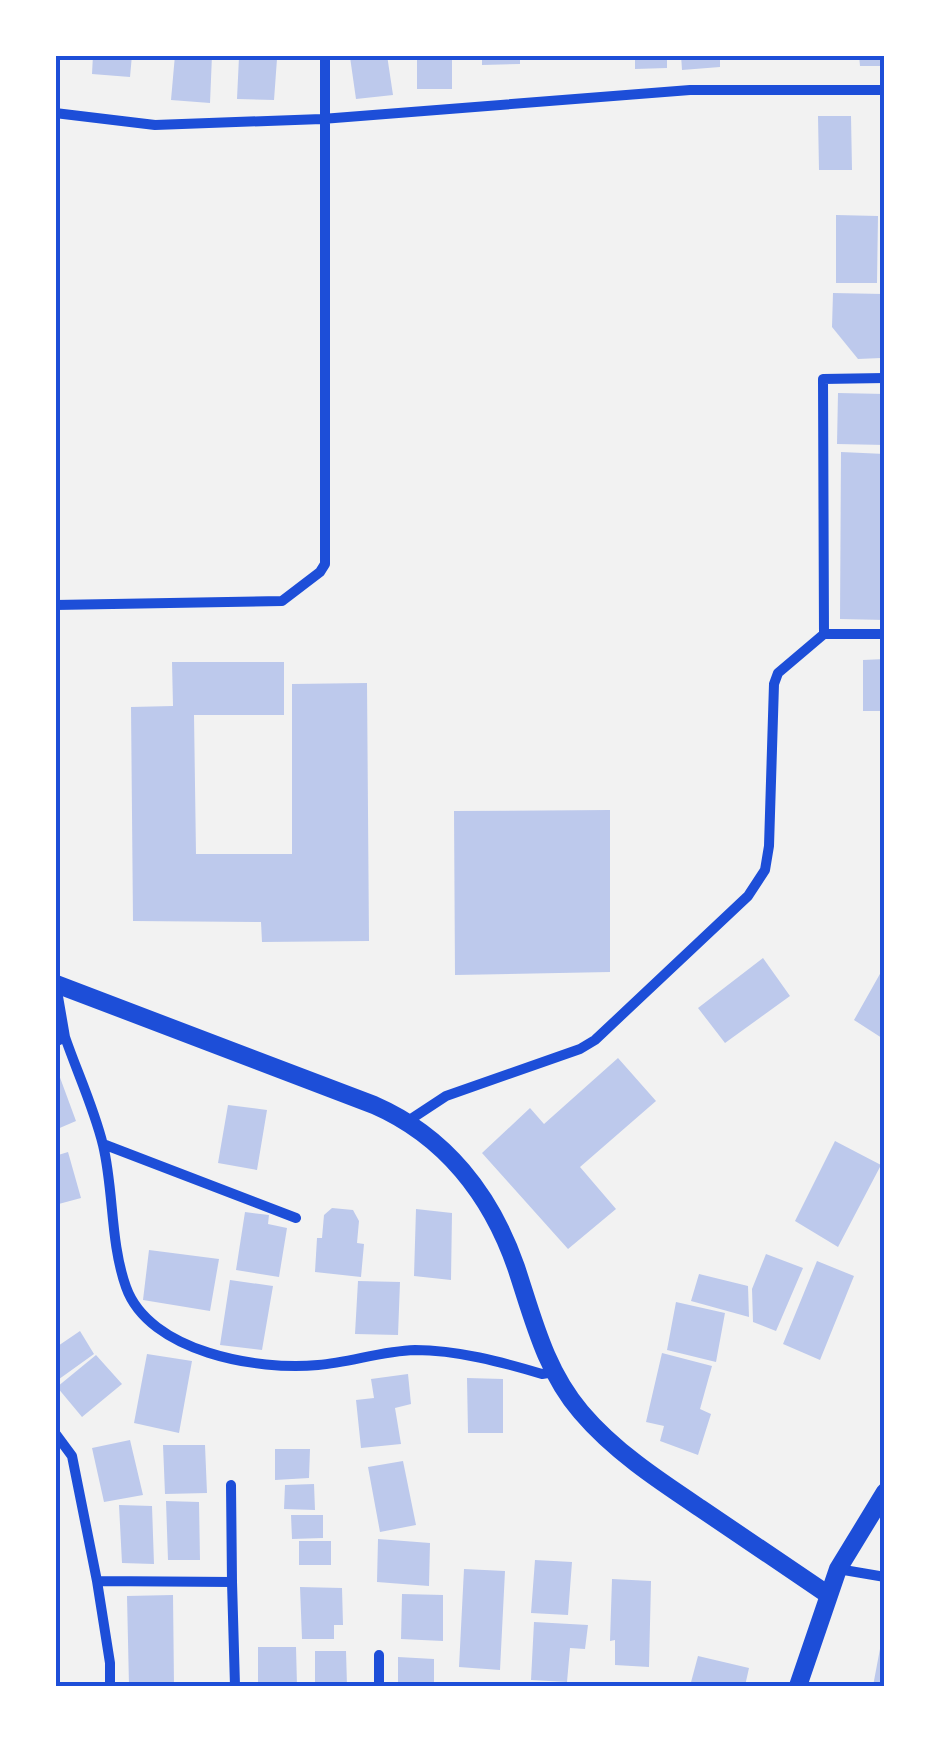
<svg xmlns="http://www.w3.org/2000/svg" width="940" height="1741" font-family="'Public Sans',sans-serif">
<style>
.building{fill:#bdc9ec}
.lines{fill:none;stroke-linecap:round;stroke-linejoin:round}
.minor{stroke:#1d4ed8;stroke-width:10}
.tertiary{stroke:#1d4ed8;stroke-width:18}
.neatline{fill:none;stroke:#1d4ed8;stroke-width:4}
</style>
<rect width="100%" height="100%" fill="#f2f2f2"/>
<path class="building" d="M93,55H132L130,77L92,74Z
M175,55H212L210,103L171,100Z
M387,55L393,95L356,99L350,57Z
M417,55H452V89H417Z
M482,55H520V64L482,65Z
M635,55H667V68L635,69Z
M681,55H720V67L682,70Z
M859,55H885V66H860Z
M239,57L277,59L274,100L237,99Z
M818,116H851L852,170H819Z
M836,215L878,216L877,283H836Z
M833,293L883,294L881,358L858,359L832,327Z
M838,393L885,394V445L837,444Z
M841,452L885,454V620L840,619Z
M885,659V711H863V660Z
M172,662H284V715H194L196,854H292V684L367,683L369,941L262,942L261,922L133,921L131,707L173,706Z
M610,810V972L455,975L454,811Z
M763,958L790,996L725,1043L698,1008Z
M885,965V1040L854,1020Z
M618,1058L656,1101L580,1167L616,1209L568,1249L482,1153L530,1108L544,1124Z
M55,1064L76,1121L55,1130Z
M228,1105L267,1110L257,1170L218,1163Z
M835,1141L881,1165L838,1247L795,1221Z
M68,1152L81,1198L55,1205V1156Z
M332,1208L353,1210L359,1221L357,1243L364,1244L361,1277L315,1272L317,1238H322L324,1215Z
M416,1209L452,1213L451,1280L414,1276Z
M245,1212L269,1215L268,1224L287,1228L279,1277L236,1270Z
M149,1250L219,1259L210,1311L143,1300Z
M766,1254L803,1268L776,1331L753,1322L752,1289Z
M817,1261L854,1276L820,1360L783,1344Z
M699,1274L748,1286L749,1317L691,1301Z
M230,1280L273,1286L262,1350L220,1345Z
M358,1281L400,1282L398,1335L355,1334Z
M676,1302L725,1313L716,1362L667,1350Z
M80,1331L94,1354L55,1382V1348Z
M662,1353L712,1366L700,1409L711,1414L698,1455L660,1441L664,1426L646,1422Z
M147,1354L192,1361L179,1433L134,1423Z
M96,1355L122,1384L82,1417L57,1387Z
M408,1374L411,1404L395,1408L401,1444L361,1448L356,1400L374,1398L371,1379Z
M467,1378L503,1379V1433H468Z
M130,1440L143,1495L104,1502L92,1448Z
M163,1445H205L207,1493L165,1494Z
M275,1449H310L309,1478L275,1480Z
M403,1461L416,1525L380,1532L368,1467Z
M314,1484L315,1510L284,1509L285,1485Z
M166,1501L199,1502L200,1560H168Z
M119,1505L152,1506L154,1564L122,1563Z
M291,1515H323V1538L292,1539Z
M378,1539L430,1543L429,1586L377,1582Z
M299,1541H331V1565H299Z
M535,1560L572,1562L568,1615L531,1613Z
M464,1569L505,1571L500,1670L459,1667Z
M612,1579L651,1581L649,1667L615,1665V1640L610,1641Z
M300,1587L342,1588L343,1625H334V1639H302Z
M402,1594L443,1595V1641L401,1639Z
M173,1595L174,1686H129L127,1596Z
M534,1622L588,1625L585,1649L570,1648L567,1682L531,1680Z
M883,1633L885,1686H873Z
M258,1647H296L297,1686H258Z
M315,1651H346L347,1686H315Z
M698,1656L749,1668L745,1686H690Z
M398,1657L434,1659V1686H398Z"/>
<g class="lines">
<path class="minor" d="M55,113L155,125L322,119L690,90H885
M55,605L282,601L320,572L325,564V55
M824,634L823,379L885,378
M65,1037C77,1072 94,1108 103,1145C114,1191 110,1242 126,1287C149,1352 258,1371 318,1365C351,1362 382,1351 415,1350C457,1350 502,1362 542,1374L554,1372
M55,1042L65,1037L56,985
M408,1121L446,1096L580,1049L595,1040L748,896L765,870L769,846L774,684L778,673L824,634H885
M103,1144L296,1218
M55,1433L72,1456L97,1581L110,1663V1686
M231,1485L232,1582
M838,1569L885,1577
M97,1581L232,1582L235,1686
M379,1655V1686"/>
<path class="tertiary" d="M56,984L374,1105C445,1136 491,1195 516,1267C533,1318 545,1370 581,1412C614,1451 658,1480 700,1508C742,1536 784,1565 827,1594
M798,1686L838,1569L885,1492"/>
</g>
<rect width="940" height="1741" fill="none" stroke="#ffffff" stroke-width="115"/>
<rect x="58" y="58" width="824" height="1626" class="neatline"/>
</svg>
